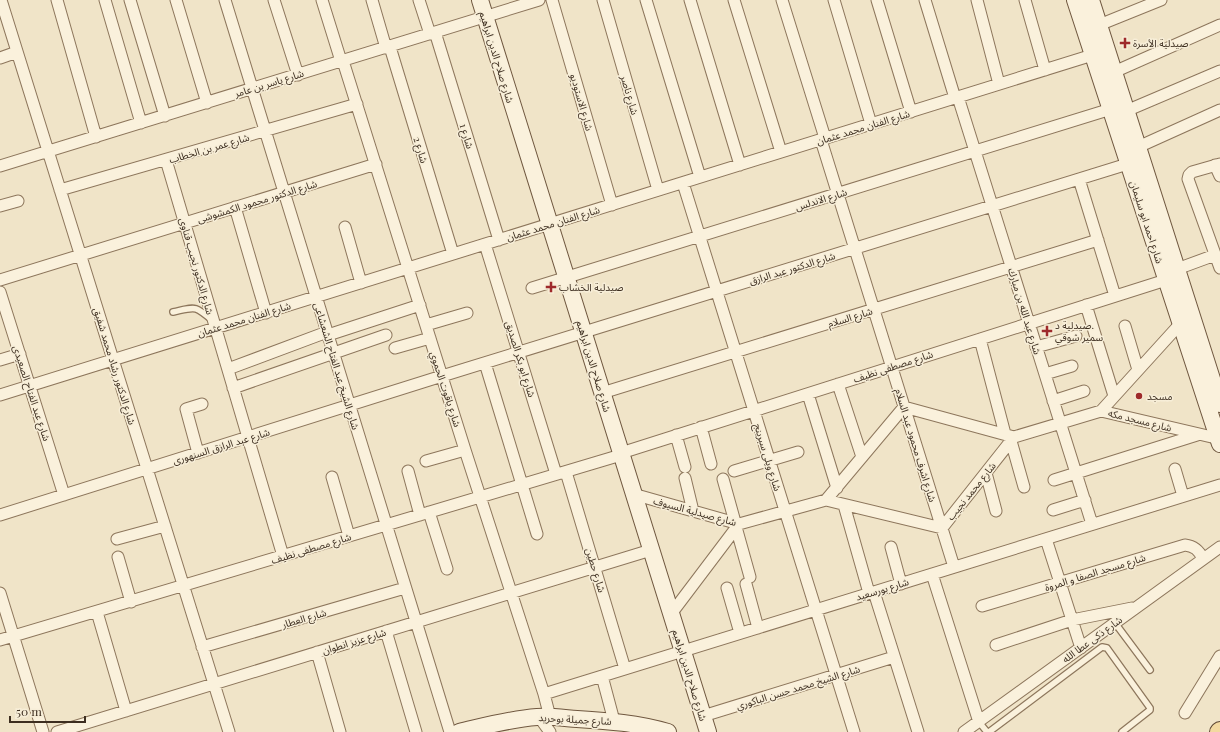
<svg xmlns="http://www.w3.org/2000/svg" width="1220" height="732" font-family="'Playfair Display','Noto Sans Arabic',serif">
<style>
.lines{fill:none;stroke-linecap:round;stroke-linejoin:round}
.lane-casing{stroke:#8d765c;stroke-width:8}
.street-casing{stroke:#8d765c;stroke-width:13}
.secondary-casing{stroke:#6f573f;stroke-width:18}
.primary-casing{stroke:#5b4430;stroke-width:20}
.lane{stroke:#faf1dc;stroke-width:5.5}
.street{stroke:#faf1dc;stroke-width:11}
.secondary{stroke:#faf1dc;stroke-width:16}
.primary{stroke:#f3d9a0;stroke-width:18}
.poi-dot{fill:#9e2a2b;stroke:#f7eed8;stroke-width:1.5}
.labels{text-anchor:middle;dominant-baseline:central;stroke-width:3;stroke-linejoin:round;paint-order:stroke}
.poi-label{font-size:10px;fill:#3d2e20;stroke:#f7eed8;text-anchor:start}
.street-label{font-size:10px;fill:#3d2e20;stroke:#f7eed8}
</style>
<rect width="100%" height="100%" fill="#f0e4c8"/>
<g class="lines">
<defs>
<path id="lane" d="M173,312C196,307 194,305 212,320
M1115,623L1150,670
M979,722L987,732
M989,732L1102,647L1107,648L1150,708V710L1122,732"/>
<path id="street" d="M1,0L229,732
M57,0L96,137
M105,0L141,123
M130,0L165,116
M176,0L207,103
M225,0L450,732
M274,0L298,75
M322,0L341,61
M372,0L386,48
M419,0L430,34
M552,0L612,205
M603,0L658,190
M646,0L700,177
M690,0L740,165
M734,0L781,152
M782,0L825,138
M834,0L871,124
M877,0L911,112
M925,0L955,98
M977,0L999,84
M1025,0L1045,70
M1099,25L1161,0
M435,32L499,240
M390,47L453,254
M0,58L17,52
M343,61L465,450L544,694L550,717
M1114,72L1220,25
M958,97L1092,524
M1126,111L1220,71
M821,140L954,567
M1138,147L1220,110
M166,160L283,556
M1220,164L1192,172L1189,175L1188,179L1220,268
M1215,165L1220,176
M0,166L539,0
M1079,179L1115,296
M683,183L854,732
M60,190L357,104
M0,206L18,201
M235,207L266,313
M345,227L361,283
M485,244L556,474
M1177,269L1215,255
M0,280L376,164
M532,288L1111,109
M0,292L64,495
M1086,305L1114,396
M426,325L467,313
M1125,326L1138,370
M328,335L420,305
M980,339L1005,434
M1036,347L1076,336
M395,348L430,338
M0,360L20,354
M485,363L537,534
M228,369L327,332
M1045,374L1072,366
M838,384L862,457
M233,388L386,335
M602,393L1098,240
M808,394L837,488
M0,395L1099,53
M1053,401L1084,391
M1101,411L1180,324
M701,427L711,464
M676,435L685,467
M1014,437L1101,411L1220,439
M1011,441L1024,487
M198,453L186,409L202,404
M621,453L1166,280
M426,461L465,450
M1175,469L1183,496
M408,471L420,515
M734,471L798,452
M566,472L625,669
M986,473L996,511
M332,477L349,536
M685,478L693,511
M723,479L735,522
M1054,480L1197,435
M633,494L739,524L826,500L942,528L1014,437
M826,500L904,407L1014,437
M844,505L869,593
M1053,510L1085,500
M429,512L447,569
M0,515L442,376L1134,162
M736,527L750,577
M117,539L165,526
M1046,539L1081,648
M891,547L901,584
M118,557L131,602
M932,574L979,722
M746,584L758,628
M727,588L740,633
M874,592L918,732
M0,593L43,732
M982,606L1185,545C1194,546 1199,550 1203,559
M97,612L126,711
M671,614L739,524
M386,631L416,732
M0,640L621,455
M996,645L1072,620L1132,608
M202,647L405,588
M317,652L340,732
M602,676L614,721
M544,694L1220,485
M1185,713L1220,656
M703,716L894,657
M539,717L550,732
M57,732L651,550
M964,732L1220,547"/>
<path id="secondary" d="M480,0L708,732
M1075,0L1220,444
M1091,0L1220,404
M459,732C485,726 510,719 537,717C550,716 564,718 577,719C608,721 638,723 668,732"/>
<path id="primary" d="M1219,732L1220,731"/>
</defs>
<use href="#lane" class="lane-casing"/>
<use href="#street" class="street-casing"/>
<use href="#secondary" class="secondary-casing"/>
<use href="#primary" class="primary-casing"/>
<use href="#lane" class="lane"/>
<use href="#street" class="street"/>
<use href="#secondary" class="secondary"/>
<use href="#primary" class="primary"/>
</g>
<g class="poi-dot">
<path d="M1123 37h4v4h4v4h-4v4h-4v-4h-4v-4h4z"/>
<path d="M549 281h4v4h4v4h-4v4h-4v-4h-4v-4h4z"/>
<path d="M1045 325h4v4h4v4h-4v4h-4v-4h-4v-4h4z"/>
<circle cx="1139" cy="396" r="4"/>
</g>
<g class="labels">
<g class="poi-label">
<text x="1133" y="43">صيدلية الأسرة</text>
<text x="559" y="287">صيدلية الخشاب</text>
<text x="1055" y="325">صيدلية د.<tspan x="1055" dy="12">سمير شوقي</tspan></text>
<text x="1147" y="396">مسجد</text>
</g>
<g class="street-label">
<text transform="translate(497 57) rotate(73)">شارع صلاح الدين ابراهيم</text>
<text transform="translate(269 83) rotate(-17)">شارع ياسر بن عامر</text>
<text transform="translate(630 95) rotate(74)">شارع ناصر</text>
<text transform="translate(582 102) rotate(74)">شارع الاستوديو</text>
<text transform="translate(863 127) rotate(-17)">شارع الفنان محمد عثمان</text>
<text transform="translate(467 136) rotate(73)">شارع 1</text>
<text transform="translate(209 148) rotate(-16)">شارع عمر بن الخطاب</text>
<text transform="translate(421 150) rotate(73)">شارع 2</text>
<text transform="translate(821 199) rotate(-17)">شارع الاندلس</text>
<text transform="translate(257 201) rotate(-17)">شارع الدكتور محمود الكمشوشى</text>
<text transform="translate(1147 222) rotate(72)">شارع احمد ابو سليمان</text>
<text transform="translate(553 223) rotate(-17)">شارع الفنان محمد عثمان</text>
<text transform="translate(197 266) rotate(74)">شارع الدكتور نجيب قناوى</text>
<text transform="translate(792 268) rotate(-17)">شارع الدكتور عبد الرازق</text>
<text transform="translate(1025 311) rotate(73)">شارع عبد الله بن مبارك</text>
<text transform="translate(850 317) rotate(-17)">شارع السلام</text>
<text transform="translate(244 319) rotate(-17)">شارع الفنان محمد عثمان</text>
<text transform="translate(521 359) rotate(73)">شارع ابو بكر الصديق</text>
<text transform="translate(115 366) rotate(73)">شارع الدكتور رشاد محمد شفيق</text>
<text transform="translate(337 366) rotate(73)">شارع الشيخ عبد الفتاح الشعشاعى</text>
<text transform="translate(594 366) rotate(73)">شارع صلاح الدين ابراهيم</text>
<text transform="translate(893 366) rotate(-18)">شارع مصطفى نظيف</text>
<text transform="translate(446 389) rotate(72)">شارع ياقوت الحموي</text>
<text transform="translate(32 393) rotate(72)">شارع عبد الفتاح الصعيدى</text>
<text transform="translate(1140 420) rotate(14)">شارع مسجد مكه</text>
<text transform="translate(916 445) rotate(73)">شارع اشرف محمود عبد السلام</text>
<text transform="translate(221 446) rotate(-17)">شارع عبد الرازق السنهورى</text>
<text transform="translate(768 457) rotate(73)">شارع ويلى سبرينج</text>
<text transform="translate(971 491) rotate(-51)">شارع محمد نجيب</text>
<text transform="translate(695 511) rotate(15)">شارع صيدلية السيوف</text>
<text transform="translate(311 548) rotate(-17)">شارع مصطفى نظيف</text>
<text transform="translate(596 570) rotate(73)">شارع حطين</text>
<text transform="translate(1095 572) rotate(-17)">شارع مسجد الصفا و المروة</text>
<text transform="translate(882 589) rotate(-17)">شارع بورسعيد</text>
<text transform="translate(304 618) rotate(-16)">شارع العطار</text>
<text transform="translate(1092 639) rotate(-36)">شارع ذكى عطا الله</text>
<text transform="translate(354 641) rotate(-17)">شارع عزيز انطوان</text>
<text transform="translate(690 675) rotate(73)">شارع صلاح الدين ابراهيم</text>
<text transform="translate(798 687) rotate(-17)">شارع الشيخ محمد حسن الباكوري</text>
<text transform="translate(575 719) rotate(3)">شارع جميلة بوحريد</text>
</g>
</g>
<path d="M10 716v6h75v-6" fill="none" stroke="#3d2e20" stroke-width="2"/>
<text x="16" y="716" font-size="12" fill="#3d2e20" stroke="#f7eed8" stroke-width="3" paint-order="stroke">50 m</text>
</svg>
